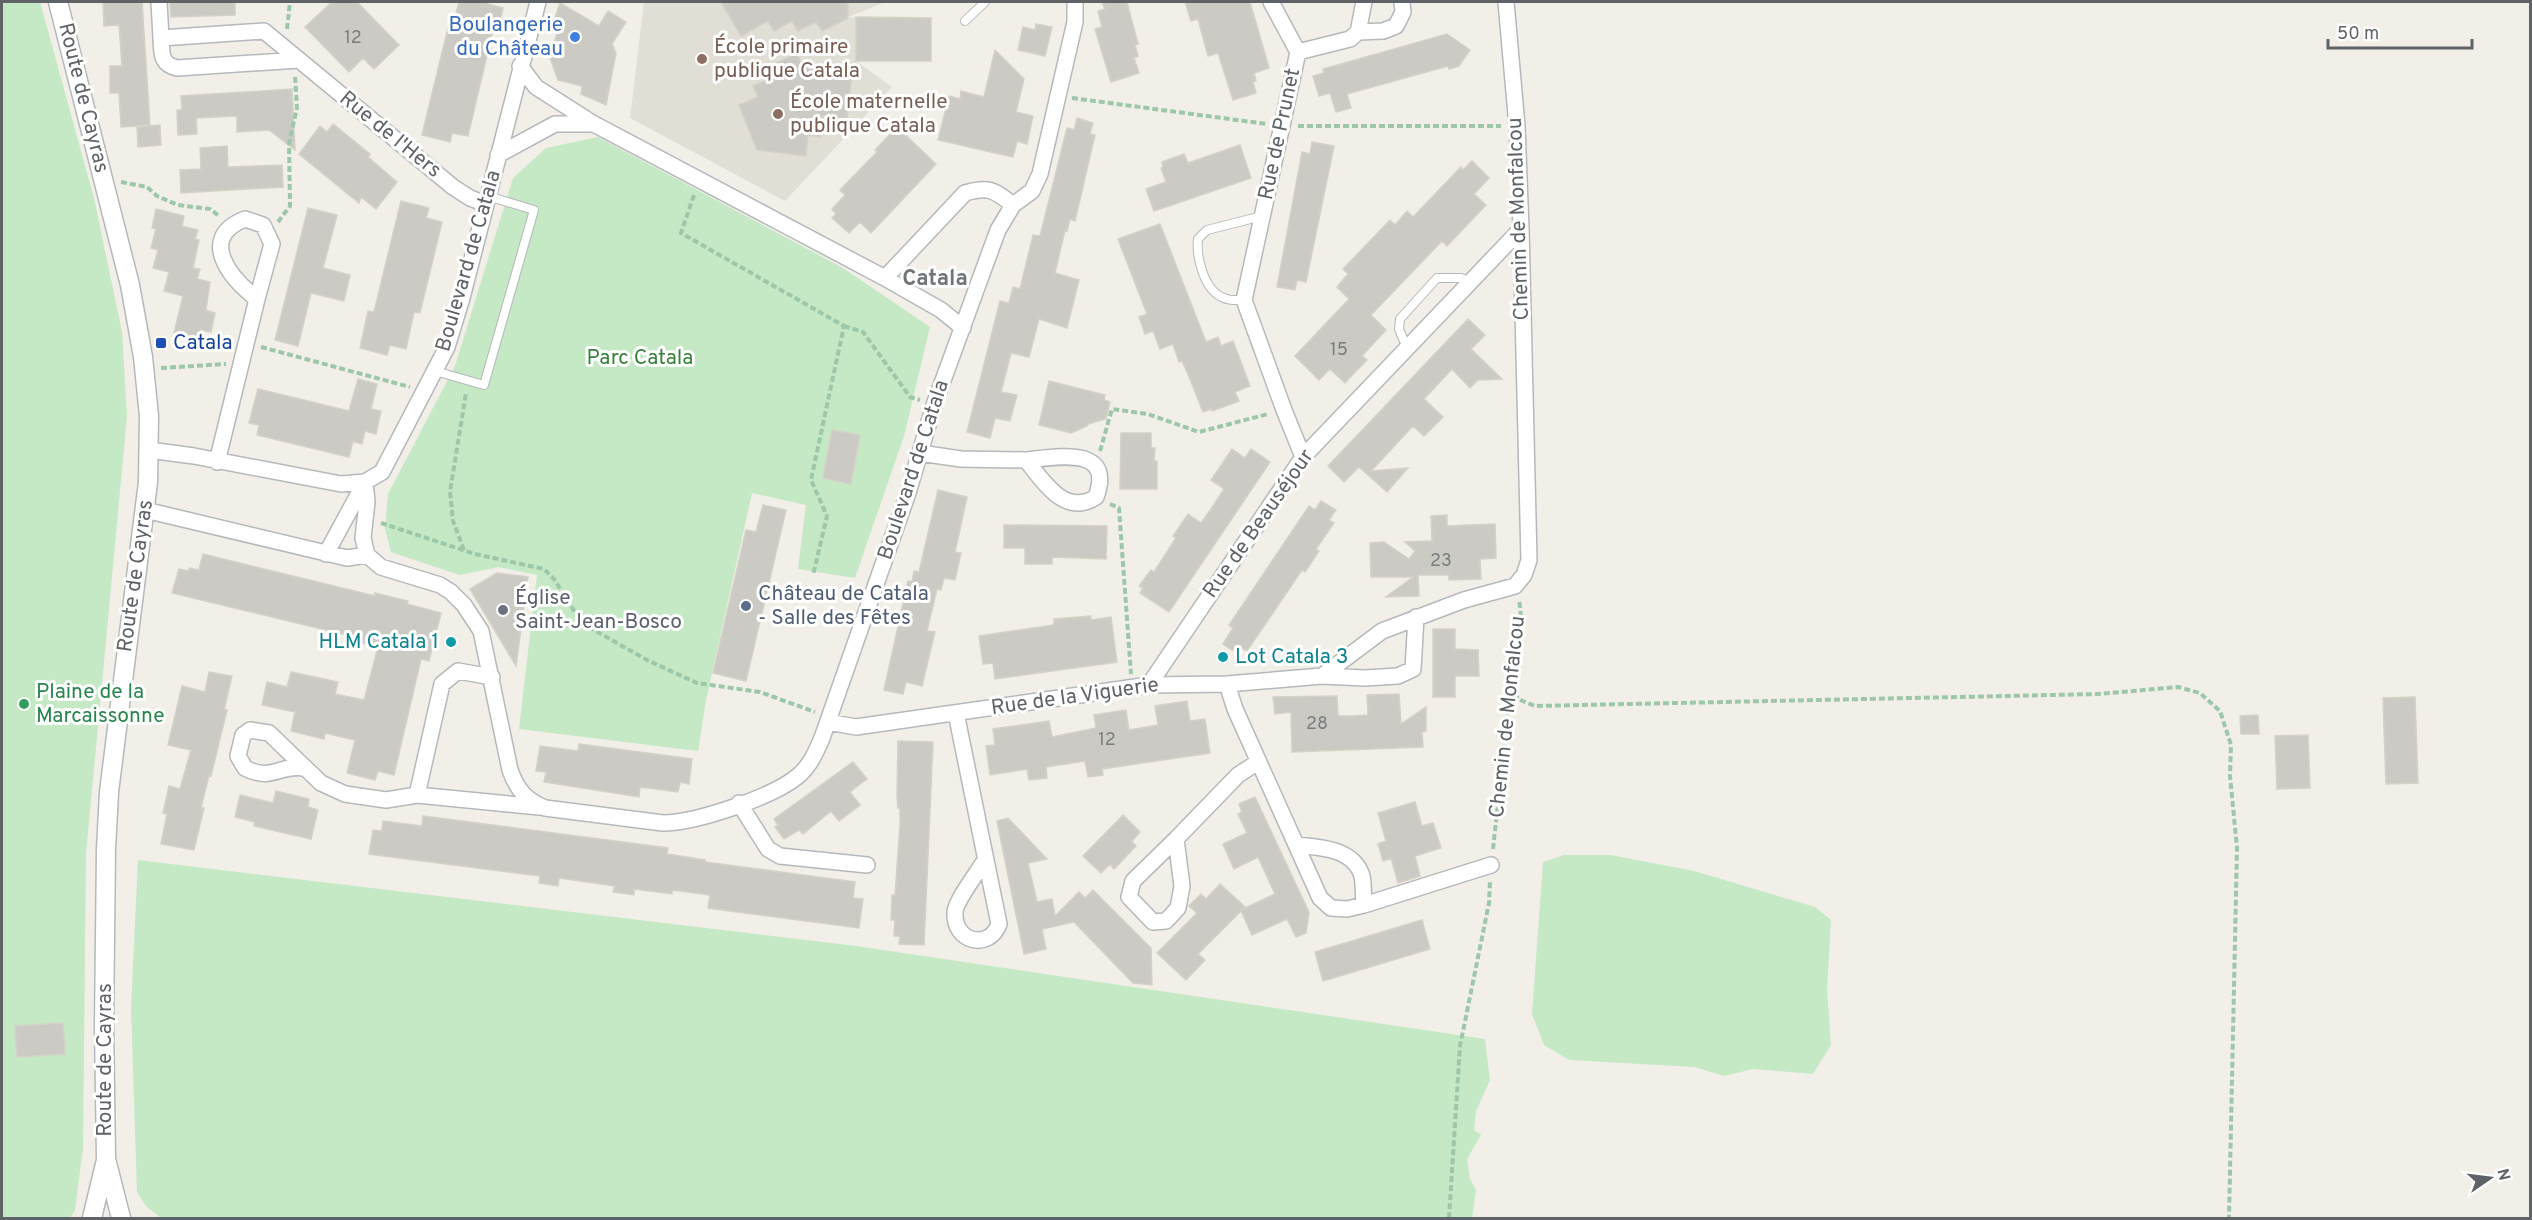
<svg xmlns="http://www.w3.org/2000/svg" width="2532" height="1220" font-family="Overpass,sans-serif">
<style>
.education{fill:#e1ded6}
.green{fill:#c5e8c5}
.building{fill:#cccac5;stroke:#d6d1c6;stroke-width:1.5}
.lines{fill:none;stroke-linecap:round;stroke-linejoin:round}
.service-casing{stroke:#b5b8bc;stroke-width:10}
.minor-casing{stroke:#b5b8bc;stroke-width:18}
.tertiary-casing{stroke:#b5b8bc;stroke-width:21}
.path{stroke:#9cc7a9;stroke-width:4;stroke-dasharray:6 3;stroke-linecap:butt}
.service{stroke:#fff;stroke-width:8}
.minor{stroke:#fff;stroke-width:15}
.tertiary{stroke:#fff;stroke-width:18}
.shop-dot{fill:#3f7fe0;stroke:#fff;stroke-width:2}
.education-dot{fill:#8d6e63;stroke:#fff;stroke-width:2}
.transit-dot{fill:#1a4fb4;stroke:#fff;stroke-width:2}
.service-dot{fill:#5c6f8a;stroke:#fff;stroke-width:2}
.worship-dot{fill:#6b7280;stroke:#fff;stroke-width:2}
.culture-dot{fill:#0f9aa8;stroke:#fff;stroke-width:2}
.leisure-dot{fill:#2e9e5b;stroke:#fff;stroke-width:2}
.labels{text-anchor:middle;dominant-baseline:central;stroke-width:6;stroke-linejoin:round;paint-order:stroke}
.number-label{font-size:18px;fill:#7a7d7f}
.shop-label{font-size:21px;fill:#366cbe;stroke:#fff;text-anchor:end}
.education-label{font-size:21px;fill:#785e54;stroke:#fff;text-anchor:start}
.street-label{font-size:21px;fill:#5f6368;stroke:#fff}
.transit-label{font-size:21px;fill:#164399;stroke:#fff;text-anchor:start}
.park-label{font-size:21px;fill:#348238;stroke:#fff}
.service-label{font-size:21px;fill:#4e5e75;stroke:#fff;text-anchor:start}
.worship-label{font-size:21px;fill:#5b616d;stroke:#fff;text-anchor:start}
.culture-label{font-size:21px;fill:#0d838f;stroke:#fff;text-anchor:end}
.leisure-label{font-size:21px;fill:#27864d;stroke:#fff;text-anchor:start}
.neighbourhood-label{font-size:22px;font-weight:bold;fill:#70757a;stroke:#fff}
</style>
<rect width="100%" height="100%" fill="#f1efe8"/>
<path class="education" d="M644,2H885L846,18L856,17V61L892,87L785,201L630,118Z"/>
<path class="green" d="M2,2H40L94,198L122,332L127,416L86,854L83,1148L75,1210L70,1218H2Z
M598,137L843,268L930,327L904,436L855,578L798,569L806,505L752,493L706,700L698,751L519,729L537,575L499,567L460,575L391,552L385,529L388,494L455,366L513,178L546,148Z
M1564,855H1610L1694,871L1815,907L1831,920L1827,989L1831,1045L1813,1074L1753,1069L1724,1076L1695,1067L1569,1060L1544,1045L1532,1014L1543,862Z
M138,860L856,946L1485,1039L1490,1080L1476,1111L1474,1130L1481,1135L1467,1159L1470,1179L1476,1190L1472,1218H161L146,1206L137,1192L131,1008Z"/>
<path class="building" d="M103,2H142L150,125L121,127L119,93H110V66H122L119,25L104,26Z
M170,2H235V15L171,17Z
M332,2H357L399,45L374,69L363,58L349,72L305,27Z
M459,2H488V4L503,8L499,27L494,26L468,136L452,133L450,142L422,135L449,24L453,25Z
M721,2H848V18L822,31L816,22L798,31L792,21L774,31L768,21L741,36Z
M1102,2H1127L1138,44L1135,45L1138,56L1134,58L1139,73L1111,82L1095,29L1102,27L1098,11L1105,9Z
M1185,2H1250L1269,68L1254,73L1256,81L1253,82L1256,93L1233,100L1218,53L1208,56L1198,19L1191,21Z
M560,3L599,26L608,11L626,22L612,44L616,53L606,105L581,94L582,86L558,80L550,58L557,33L551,29Z
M856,17L931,18V61H856Z
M1036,24L1052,27L1045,56L1018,50L1023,27L1035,30Z
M1447,34L1470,50L1459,66L1449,69L1448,66L1347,94L1351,108L1336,112L1330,93L1319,96L1313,76L1324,73L1323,69Z
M995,50L1024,79L1016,112L1033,116L1027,144L1017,141L1013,157L938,140L949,96L960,99L961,91L984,97Z
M797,53L803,67L852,73L847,119L823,116L820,137L808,135L806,156L757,150L739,105L758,97L753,86L772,78L768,67Z
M292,89L295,150L269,130L237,132V116L196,118L197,134L178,135L177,110H182L181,96Z
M1077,118L1093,123L1090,134L1095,135L1075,221L1070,219L1067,231L1065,230L1055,273L1079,280L1067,328L1039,319L1029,357L1011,353L1001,392L1017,395L1010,421L995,418L990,438L967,432L1000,301L1009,303L1013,287L1020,289L1033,235L1040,236L1067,128L1074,130Z
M333,124L370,154L368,157L397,182L376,209L361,197L359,203L299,154L320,126L327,132Z
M160,125L161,145L138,147L137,127Z
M897,127L936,164L871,233L860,222L849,233L832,218L836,214L832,209L845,195L840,190L877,152L875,150Z
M1312,142L1334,146L1306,282L1297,280L1295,290L1277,287L1302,152L1310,154Z
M1240,145L1251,178L1154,211L1146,189L1166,182L1161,168L1163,167L1162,162L1184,154L1188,163Z
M227,146L228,167L282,165L283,187L181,193L180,170L201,169L200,148Z
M1472,161L1489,178L1474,194L1486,205L1447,246L1442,241L1371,315L1386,330L1362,356L1367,360L1356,371L1345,383L1330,369L1319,380L1295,356L1349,299L1337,287L1348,274L1343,269L1390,220L1395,225L1407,211L1413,217L1461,167L1463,170Z
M401,201L429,208L426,218L442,222L420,313L414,312L406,349L390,345L387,355L360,348L368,311L374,312Z
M308,208L337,215L323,268L350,275L344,301L311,293L298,346L275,340Z
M156,209L184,216L182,226L198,230L195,239L199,240L193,268L200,269L197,279L210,282L206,310L215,313L211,332L201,330L199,339L174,333L183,296L164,291L169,272L153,268L158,250L151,248L156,229L152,228Z
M1160,224L1206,342L1218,337L1221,346L1233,341L1250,386L1235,392L1239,401L1212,411L1211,409L1203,412L1190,379L1182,361L1179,362L1173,344L1160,349L1153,331L1145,334L1139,317L1147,314L1118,239Z
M1468,319L1485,335L1471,349L1502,379L1478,380L1470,388L1452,369L1424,399L1443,417L1424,436L1413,426L1371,471L1408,468L1387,492L1359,467L1344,482L1328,466Z
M358,379L377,384L371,409L381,411L376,434L365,431L362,444L353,441L349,457L257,435L259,425L249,423L258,389L349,411Z
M1049,381L1105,395L1104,400L1110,402L1106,419L1088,424L1087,426L1071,433L1039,425Z
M832,430L860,435L851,484L823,478Z
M1121,433H1151V448H1155L1154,461H1157V489H1120Z
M1232,449L1245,458L1251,449L1270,462L1169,612L1140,593L1143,588L1139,586L1151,570L1154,572L1176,538L1173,536L1188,514L1201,523L1213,506L1224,489L1211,480Z
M938,490L967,497L955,552L961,553L955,580L944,578L941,590L937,589L927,631L935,632L922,686L906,682L903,694L884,690L908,581L912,582L914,571L919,572Z
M1321,501L1336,510L1329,520L1334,523L1316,549L1319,551L1305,572L1302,570L1247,651L1240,647L1238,650H1232L1223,644L1233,628L1229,625L1309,506L1315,510Z
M763,505L786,510L746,681L713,673L746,530L756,532Z
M1447,515V526L1495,524L1496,558L1480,559L1481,579L1449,580V575H1418L1419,596L1386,597L1413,577H1371L1370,543L1384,542L1409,559L1415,551L1405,542L1432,541L1431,516Z
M1004,525L1107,526L1106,559L1052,557V564H1025V548H1004Z
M203,554L375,596V593L408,601L407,604L441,613L429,661L421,659L394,775L378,771L375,780L347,773L355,740L325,733L324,739L291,731L295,712L262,705L267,682L287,687L291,672L338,682L335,694L364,700L378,647L350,640L351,636L172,593L179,569L188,571L189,568L199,570Z
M497,573L528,577L516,666L470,589Z
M1091,616V620L1111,617L1117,662L995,679L993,663L983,664L979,636L1054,625V619Z
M1433,629H1455V649L1478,650L1479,676H1455V697H1433Z
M209,672L232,676L224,710H227L211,776L209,775L201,808H204L194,850L161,844L167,814L163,813L169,786L180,789L191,750L168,745L182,686L205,692Z
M1399,694L1401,724L1426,707V731L1422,732L1423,747L1292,752L1291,712L1275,714L1273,697L1337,696L1338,716H1353L1368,715L1367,695Z
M2415,697L2418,783L2386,784L2383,698Z
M1187,701L1190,721L1205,719L1210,753L1102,769L1103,775L1088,777L1085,761L1046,767L1047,778L1029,780L1027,769L990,775L986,746L995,745L993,729L1049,721L1052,737L1096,728L1094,715L1126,710L1129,730L1158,725L1155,706Z
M2258,715L2259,734H2241L2240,716Z
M2308,735L2310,788L2277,789L2275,736Z
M898,741L933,742L924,945L899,944L900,936H894L895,920H891L892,895H895L900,824V808H898L897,796Z
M579,744L692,759L689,784L680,782L678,792L640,787L639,797L544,782L546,772L536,771L540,746L578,751Z
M853,762L867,779L850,792L860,805L839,821L831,811L803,834L799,830L784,839L775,827L778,825L774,819Z
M276,791L309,799L308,807L318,810L311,839L254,826L255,822L235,817L240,795L273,803Z
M1255,797L1309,912L1306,933L1296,937L1287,919L1252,935L1241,911L1198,954L1205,960L1186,980L1157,953L1197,913L1189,906L1201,894L1206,899L1220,884L1245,907L1241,910L1275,894L1258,857L1234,869L1223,844L1247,833L1238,814L1242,812L1239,804Z
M1415,802L1422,826L1433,823L1441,848L1415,856L1420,876L1398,883L1391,858L1383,861L1378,844L1386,841L1378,813Z
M1123,815L1140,832L1132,841L1136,846L1114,869L1110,864L1101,873L1083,856Z
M423,816L668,848L667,854L705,860V862L855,882L853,898L863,899L859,928L708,908L710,895L672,890V894L634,889V895L613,892L615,886L559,878L558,886L539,883L540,876L369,854L373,830L382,831L383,821L422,826Z
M1008,818L1047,859L1028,863L1037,902L1052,899L1055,916L1079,892L1085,898L1093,890L1151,948L1152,985L1133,983L1074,922L1042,929L1046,949L1024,954L997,821Z
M1422,920L1430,949L1323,981L1315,952Z
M63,1023L65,1054L17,1057L15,1026Z"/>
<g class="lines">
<defs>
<path id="service" d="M965,21L985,2
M1244,300C1238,300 1230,301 1224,298C1204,291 1196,257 1198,239L1207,230L1262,216
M1407,348L1399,329L1400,319L1437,278H1461L1471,282
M435,371L484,385L534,210L488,196"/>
<path id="minor" d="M159,2L161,38L264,31L453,187L470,198L486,204
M1271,2L1298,52
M1358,32L1383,31L1396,26L1403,12L1402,2
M161,38C162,53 160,64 177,68L299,60
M520,66L536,87L594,124
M498,155L555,124H594L885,278L941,310L963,328
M1013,205L1032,191L1040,174L1075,22V2
M245,219L263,225L272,244L257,299C230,278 197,238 245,219Z
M149,450L194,456L341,484L365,482L382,472L447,347L462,298L538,2
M920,453L961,459L1026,460C1044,482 1065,517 1096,497C1115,445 1057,457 1026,460
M1303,457L1284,410L1244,300L1298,52L1350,39L1358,32L1364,2
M217,462L257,299
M365,482L367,502L363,538L367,555L381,567L440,585L451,592L464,605L481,631L510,770C517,790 526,800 545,808L663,823C695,823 773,797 798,776C810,766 816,752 822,738L908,493L934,405L998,230L1013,205C994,190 989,186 965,193L885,278
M145,510L347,558L367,555
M326,554L365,482
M1322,676L1382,631L1464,600L1515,586L1524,575L1529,560L1521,229L1517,126L1506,2
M1227,684L1235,709L1320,898L1331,908L1347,909L1364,905L1491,865
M1149,685L1303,457L1521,229
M956,713L999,924C989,951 953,942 955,912C956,900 978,872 985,860
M828,722L856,727L1149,685L1227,684L1322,676L1365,678L1398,676L1413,669L1416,617
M304,768C279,764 272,782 245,768L238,756L243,735L250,730L269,733L321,783L345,794L386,800L417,795L539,807
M417,795L442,684L458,671L492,677
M739,803L768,849L780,856L867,865
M1176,839L1182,886L1178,908L1166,921L1153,922L1129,897L1133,881Z
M1176,839L1238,775L1258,762
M1297,845C1321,847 1354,849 1362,876C1364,885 1363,896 1364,905"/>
<path id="tertiary" d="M58,2L130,285L143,357L149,416L148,482L109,792L106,849L104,1026L106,1159L121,1218
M92,1218L105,1164"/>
</defs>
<use href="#service" class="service-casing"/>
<use href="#minor" class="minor-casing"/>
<use href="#tertiary" class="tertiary-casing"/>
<path class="path" d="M287,29L290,2
M1072,98L1267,124
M1298,126H1501
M121,182L147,187L157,196L178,205L210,209L219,216
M694,195L681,233L844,326L811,480L827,516L813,575
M278,222L290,206L289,143L297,108L295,76
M844,326L863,332L910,397L920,400
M261,347L410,387
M161,368L226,364
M1100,451L1112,409L1148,414L1199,432L1268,414
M1110,504L1119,508L1131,674
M381,523L475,554L544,569L554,579L576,614L594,630L647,660L697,683L760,692L815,712
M464,550L453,521L450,492L466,393
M1511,685L1518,699L1535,706L2099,694L2178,687L2200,693L2220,711L2231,745L2230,776L2237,848L2229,1218
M1493,849L1511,685C1508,657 1526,630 1519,601
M1449,1218L1460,1046L1489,903L1490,881"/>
<use href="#service" class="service"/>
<use href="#minor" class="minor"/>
<use href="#tertiary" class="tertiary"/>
</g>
<circle class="shop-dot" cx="575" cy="37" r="6"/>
<g class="education-dot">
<circle cx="702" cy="59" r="6"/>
<circle cx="778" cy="114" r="6"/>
</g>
<rect class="transit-dot" x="155" y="337" width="12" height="12" rx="3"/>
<circle class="service-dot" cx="746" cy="606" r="6"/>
<circle class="worship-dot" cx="503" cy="610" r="6"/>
<g class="culture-dot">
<circle cx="451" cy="642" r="6"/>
<circle cx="1223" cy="657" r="6"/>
</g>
<circle class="leisure-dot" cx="24" cy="704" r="6"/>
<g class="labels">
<g class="number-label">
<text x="353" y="38">12</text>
<text x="1339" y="350">15</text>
<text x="1441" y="561">23</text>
<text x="1317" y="724">28</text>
<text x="1107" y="740">12</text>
</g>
<g class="shop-label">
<text x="563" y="25">Boulangerie<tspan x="563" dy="24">du Château</tspan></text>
</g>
<g class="education-label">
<text x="714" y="47">École primaire<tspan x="714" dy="24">publique Catala</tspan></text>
<text x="790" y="102">École maternelle<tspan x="790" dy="24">publique Catala</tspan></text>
</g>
<g class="street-label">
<text transform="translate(83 98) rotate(76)">Route de Cayras</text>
<text transform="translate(1280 134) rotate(-78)">Rue de Prunet</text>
<text transform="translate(390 135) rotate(39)">Rue de l'Hers</text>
<text transform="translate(1519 219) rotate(-92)">Chemin de Monfalcou</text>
<text transform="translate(469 261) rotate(-74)">Boulevard de Catala</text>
<text transform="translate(914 470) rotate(-72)">Boulevard de Catala</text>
<text transform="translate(1259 524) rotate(-55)">Rue de Beauséjour</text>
<text transform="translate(136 576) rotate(-82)">Route de Cayras</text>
<text transform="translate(1075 697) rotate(-8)">Rue de la Viguerie</text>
<text transform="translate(1508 717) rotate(-84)">Chemin de Monfalcou</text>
<text transform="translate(105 1060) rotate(-90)">Route de Cayras</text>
</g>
<g class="transit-label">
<text x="173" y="343">Catala</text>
</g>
<g class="park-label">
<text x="640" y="358">Parc Catala</text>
</g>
<g class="service-label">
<text x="758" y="594">Château de Catala<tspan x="758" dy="24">- Salle des Fêtes</tspan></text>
</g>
<g class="worship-label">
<text x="515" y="598">Église<tspan x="515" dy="24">Saint-Jean-Bosco</tspan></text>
</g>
<g class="culture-label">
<text x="439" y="642">HLM Catala 1</text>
<text x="1235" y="657" text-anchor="start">Lot Catala 3</text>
</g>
<g class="leisure-label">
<text x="36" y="692">Plaine de la<tspan x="36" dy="24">Marcaissonne</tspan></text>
</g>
<g class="neighbourhood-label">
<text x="935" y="279">Catala</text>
</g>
</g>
<rect width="2532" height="1220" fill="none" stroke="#5f6368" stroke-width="6"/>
<g transform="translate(2490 1178) rotate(76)" stroke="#ffffff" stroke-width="4.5" paint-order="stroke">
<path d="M0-4.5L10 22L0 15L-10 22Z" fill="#5f6368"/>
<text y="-9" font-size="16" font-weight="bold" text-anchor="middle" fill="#5f6368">N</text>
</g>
<path d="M2328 39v9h144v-9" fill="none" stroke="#5f6368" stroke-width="3"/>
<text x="2337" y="39" font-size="18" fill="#5f6368" stroke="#ffffff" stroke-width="4.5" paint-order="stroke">50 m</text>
</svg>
